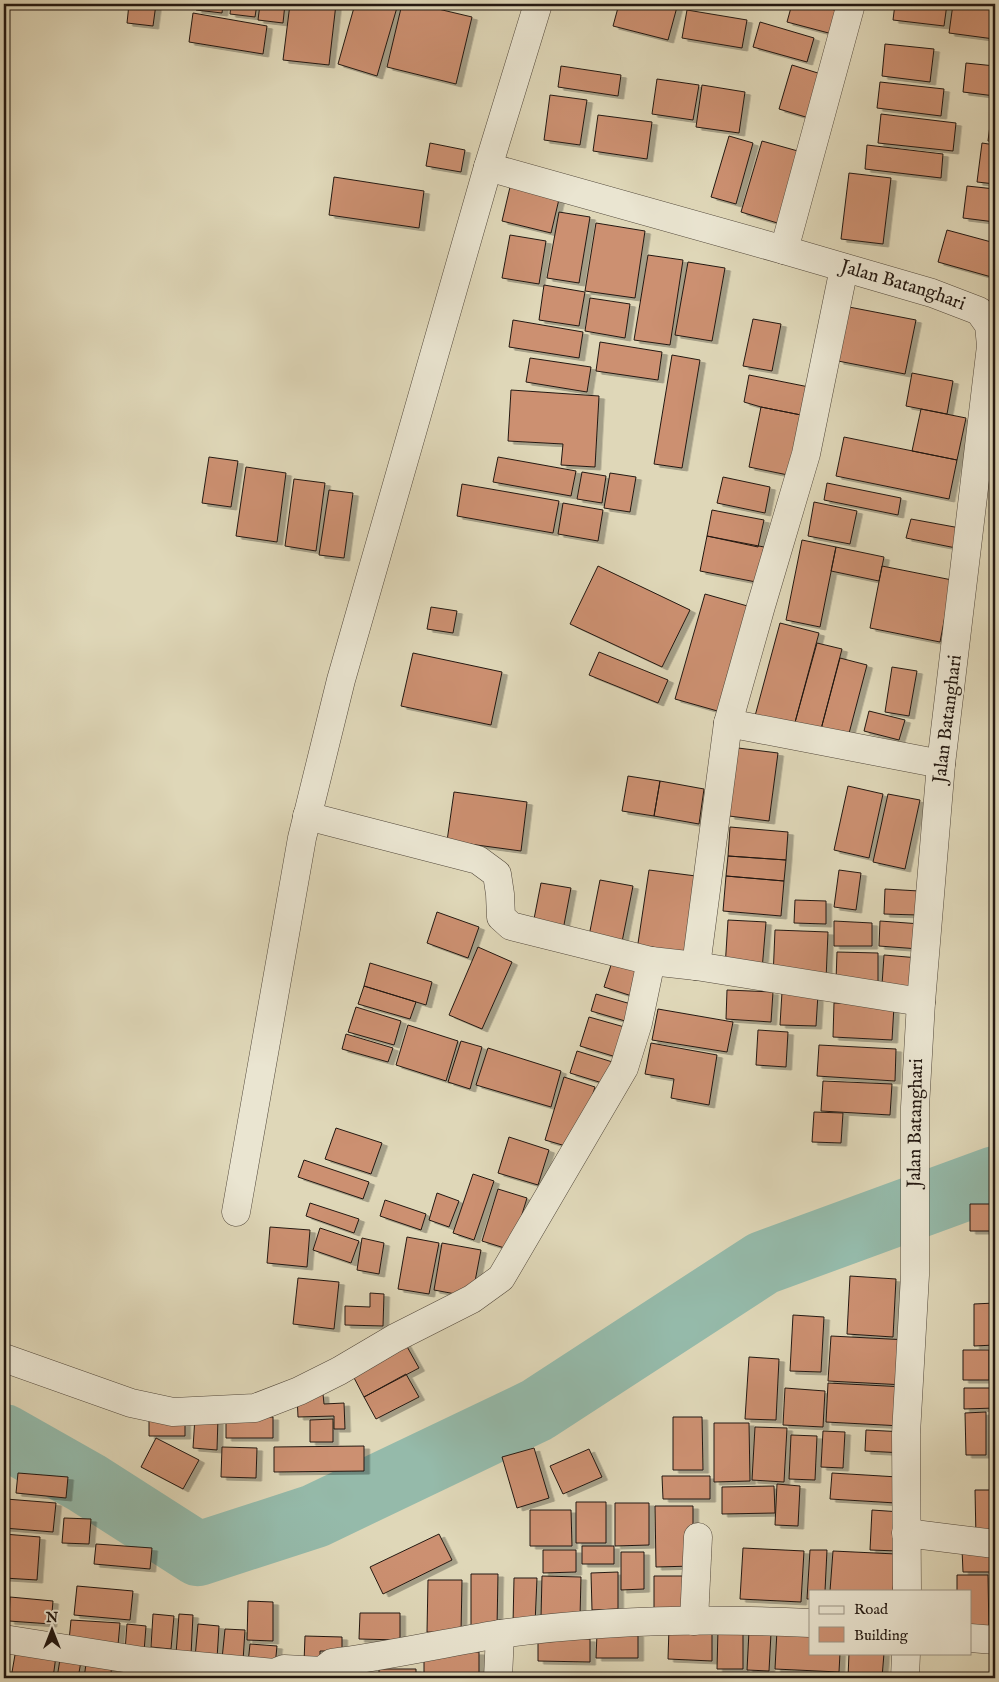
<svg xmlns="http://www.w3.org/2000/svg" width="999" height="1682" font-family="'IM FELL English',serif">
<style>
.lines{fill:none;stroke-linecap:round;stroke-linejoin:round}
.river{stroke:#95baaa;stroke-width:64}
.building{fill:#cc9071;stroke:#231811;filter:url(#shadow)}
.minor-casing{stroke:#52483b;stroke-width:29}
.minor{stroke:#eae5d1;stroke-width:28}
.labels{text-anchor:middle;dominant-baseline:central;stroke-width:4;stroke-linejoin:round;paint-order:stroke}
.street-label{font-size:19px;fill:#231811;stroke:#eae5d1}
</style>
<defs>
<filter id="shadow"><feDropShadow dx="5.5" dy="3" stdDeviation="0" flood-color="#0004"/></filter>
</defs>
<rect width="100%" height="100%" fill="#dfd7b8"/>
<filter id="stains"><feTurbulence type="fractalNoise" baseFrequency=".004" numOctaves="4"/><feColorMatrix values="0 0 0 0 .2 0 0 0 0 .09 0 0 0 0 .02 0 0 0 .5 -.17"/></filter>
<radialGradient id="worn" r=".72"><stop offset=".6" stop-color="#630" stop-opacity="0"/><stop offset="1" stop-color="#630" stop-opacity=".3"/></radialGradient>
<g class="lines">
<path class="river" d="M4,1436L87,1483L198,1554L315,1516L537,1410L763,1263L995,1178"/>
</g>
<path class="building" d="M129,4H156L153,26L127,23Z
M197,4H223L222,13L196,10Z
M231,4H257L255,17L230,14Z
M260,4H285L283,23L258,20Z
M290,4H336L329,65L283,60Z
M355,4H398L377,76L338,64Z
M402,4H417L472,17L456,84L387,67Z
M619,4H666L677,7L668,40L613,26Z
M792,4H812L846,13L840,36L787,22Z
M895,4H947L944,26L893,20Z
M953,4H995L994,39L949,33Z
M687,10L747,20L742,48L682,38Z
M193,13L267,26L263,54L189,42Z
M760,22L814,38L807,62L753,47Z
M885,44L934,49L930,82L882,76Z
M966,63L995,66V96L963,92Z
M792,65L821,74L809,118L779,109Z
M561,66L621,75L618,96L558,87Z
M657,79L699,85L693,120L652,114Z
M880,82L944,89L941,116L877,108Z
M702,85L745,92L739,133L696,127Z
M550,95L587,100L580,145L544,140Z
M993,102L995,103V142L988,141Z
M881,114L956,123L953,151L878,143Z
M598,115L652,122L647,159L593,151Z
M729,136L753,143L736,204L711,197Z
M762,141L805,153L784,225L741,212Z
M430,143L465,150L461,172L426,166Z
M982,143L995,145V184L977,182Z
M867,145L943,154L941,178L865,169Z
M849,173L891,178L883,244L841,239Z
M334,177L424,191L419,228L329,215Z
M511,183L560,195L551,233L502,221Z
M967,186L995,189V222L963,218Z
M559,212L590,217L579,283L547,278Z
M596,223L645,231L635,298L585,291Z
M947,230L995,243V278L938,262Z
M510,235L546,241L539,284L502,278Z
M648,255L683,260L670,345L634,340Z
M688,262L725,268L712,341L675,335Z
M544,285L585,292L579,326L539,320Z
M590,298L630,304L625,338L585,331Z
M849,307L916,320L905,374L838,361Z
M753,319L781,324L772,371L743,366Z
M513,320L583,332L579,358L509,347Z
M600,342L662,352L658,380L596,371Z
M672,355L700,360L682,468L654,464Z
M530,358L591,367L587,392L526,382Z
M912,373L953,381L947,414L906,406Z
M749,375L814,388L801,415L761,407L744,402Z
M511,390L599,396L595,467L561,465L563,444L508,441Z
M761,407L801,415L788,475L749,467Z
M921,409L966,418L957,460L912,451Z
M844,437L957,460L949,499L836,476Z
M209,457L238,461L231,507L202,503Z
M498,457L576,471L571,496L493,482Z
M246,467L286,473L277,542L236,536Z
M582,472L606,476L602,503L577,499Z
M610,473L636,477L630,512L604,508Z
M723,477L770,487L765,513L717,503Z
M294,479L325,483L316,551L285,546Z
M827,483L901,498L898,515L824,500Z
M462,484L559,501L553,533L457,516Z
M329,490L353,493L344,558L319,555Z
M814,502L857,511L850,544L808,536Z
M563,503L603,510L598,541L558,534Z
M712,510L764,520L758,547L707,536Z
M911,519L960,528L956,548L906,538Z
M707,536L764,547L756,582L700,571Z
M802,540L836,547L820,627L786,620Z
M836,547L884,557L879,581L831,571Z
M598,566L690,610L662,667L570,624Z
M882,566L952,580L940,642L870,628Z
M705,594L751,607L721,712L675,699Z
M431,607L457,611L453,633L427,629Z
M780,623L819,633L794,726L755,716Z
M817,643L842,649L820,733L794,726Z
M599,652L668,680L658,703L589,675Z
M413,653L502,672L491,725L401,706Z
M840,658L867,665L847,741L820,733Z
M892,667L917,671L909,716L885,712Z
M869,711L905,720L899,740L864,731Z
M738,748L778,753L769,821L729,816Z
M628,776L660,781L654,816L622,811Z
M660,781L704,789L699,824L654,816Z
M848,786L883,794L869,858L834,850Z
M454,792L527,802L521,851L447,841Z
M888,794L920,800L905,869L873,862Z
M730,827L788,832L786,860L728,856Z
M728,856L786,860L784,881L726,876Z
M649,870L696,876L685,957L637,950Z
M839,870L861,873L856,910L834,907Z
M726,876L784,881L781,916L723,911Z
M600,880L633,886L622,942L589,936Z
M541,883L571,888L563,930L533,924Z
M885,889L919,891L918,915L884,914Z
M795,900L826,901V924L794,923Z
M437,912L479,927L468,958L427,943Z
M728,920L766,922L762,970L725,968Z
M834,921L872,923V946H834Z
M880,921L921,924L919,949L879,946Z
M775,930L828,932L826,980L773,978Z
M478,947L512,962L482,1029L449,1015Z
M837,952L878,953V982L836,981Z
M884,955L919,958L917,988L882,985Z
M612,962L645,972L638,998L604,987Z
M370,963L432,982L426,1005L364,986Z
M364,986L416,1002L410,1019L358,1004Z
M727,990L773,992L771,1022L726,1019Z
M782,992L818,994L816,1026L780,1025Z
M596,994L638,1006L632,1023L591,1011Z
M834,1003L894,1006L892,1040L833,1037Z
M356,1007L401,1021L394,1045L348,1032Z
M658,1009L733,1022L727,1052L652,1040Z
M589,1017L635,1030L626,1060L580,1046Z
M408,1025L458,1041L446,1081L396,1065Z
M758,1030L788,1032L786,1067L756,1065Z
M346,1034L393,1048L388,1062L342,1049Z
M461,1041L482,1047L470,1089L448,1082Z
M651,1043L717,1055L709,1105L671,1098L674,1079L645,1074Z
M819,1045L896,1049L895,1081L817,1076Z
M488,1048L561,1071L551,1107L476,1085Z
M577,1051L619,1064L612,1086L570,1073Z
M564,1077L595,1087L576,1149L545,1140Z
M823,1081L892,1084L890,1115L821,1111Z
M814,1112L843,1113L841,1143L812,1142Z
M336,1128L382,1143L371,1174L325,1159Z
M509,1137L549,1150L538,1185L498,1173Z
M304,1160L369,1182L363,1199L298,1177Z
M473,1174L494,1181L474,1240L453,1233Z
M498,1189L527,1198L511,1250L482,1241Z
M437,1193L459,1201L449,1227L429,1220Z
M385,1200L426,1214L421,1230L380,1216Z
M310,1203L359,1219L354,1233L306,1216Z
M970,1204H995V1231H970Z
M270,1227L310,1230L307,1267L267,1263Z
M320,1228L359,1241L351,1263L313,1250Z
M407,1237L439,1243L429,1294L398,1289Z
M362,1238L384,1243L379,1274L357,1270Z
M442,1243L481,1250L472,1297L434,1290Z
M850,1276L896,1279L893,1337L847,1334Z
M298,1278L339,1282L334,1329L293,1324Z
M370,1293L384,1294L383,1326L345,1325V1306L370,1307Z
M995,1303V1345L974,1346V1304Z
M793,1315L824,1317L821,1372L790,1371Z
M831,1336L908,1340L905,1385L828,1381Z
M405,1343L419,1368L364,1397L351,1372Z
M963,1350H989V1380H963Z
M749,1357L779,1359L776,1420L745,1419Z
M406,1374L419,1397L376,1419L364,1397Z
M828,1383L905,1387L902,1426L826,1422Z
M785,1388L825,1391L823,1427L783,1425Z
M964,1388H995V1408L964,1409Z
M323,1394L324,1404L344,1403L345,1429H334V1416L298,1417L297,1395Z
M986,1412V1455H966L965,1413Z
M992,1414H995V1458H993Z
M149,1415H185V1436H149Z
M195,1417H218L217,1450L193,1448Z
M226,1417H273V1438H226Z
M673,1417H702L703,1470H673Z
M333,1419V1442H310V1420Z
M714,1423H749L750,1481L714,1482Z
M755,1427L787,1428L784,1482L752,1480Z
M866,1430L905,1432L904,1453L865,1451Z
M823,1431L845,1432L843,1468L821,1467Z
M791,1435L817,1436L815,1480L789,1479Z
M156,1438L199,1460L183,1489L141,1467Z
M364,1446V1471L274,1472V1447Z
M222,1447L257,1448L256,1478L221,1477Z
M534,1448L549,1498L517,1508L502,1457Z
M589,1449L602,1477L563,1494L550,1466Z
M18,1473L68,1477L66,1498L16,1493Z
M832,1473L898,1477L896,1503L830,1499Z
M662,1476H710V1499H663Z
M777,1484L800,1486L798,1526L775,1525Z
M774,1486L775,1513L722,1514V1487Z
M975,1490H995V1538H976Z
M6,1499L56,1503L53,1532L4,1528Z
M576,1502H606V1543H576Z
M615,1503H649V1545L615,1546Z
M655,1506H693V1566L656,1567Z
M530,1510H571L572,1546H530Z
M872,1510L901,1512L898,1551L870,1550Z
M64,1518L91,1519L89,1544L62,1543Z
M4,1534L40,1537L37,1580L4,1578Z
M439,1534L452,1560L383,1594L370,1567Z
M96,1544L152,1548L150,1569L94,1564Z
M582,1546H614V1564H582Z
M743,1548L804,1551L801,1602L740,1599Z
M962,1549H995V1572H963Z
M543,1550H576V1572L543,1573Z
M810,1550H827L825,1591H810V1599H807Z
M833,1551L896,1554L893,1591H830Z
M621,1552H644V1589L621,1590Z
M618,1572V1609L592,1610L591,1573Z
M471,1574H498L497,1627L471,1626Z
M957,1575H988L989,1635H970V1591H957Z
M542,1576L581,1577L580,1617H541Z
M654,1576H688L689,1612L654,1613Z
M514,1578H537L535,1624H513Z
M428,1580H462L461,1633L427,1632Z
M77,1586L133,1591L130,1620L74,1615Z
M10,1597L53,1601L51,1624L9,1621Z
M248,1601L273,1602V1641L247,1640Z
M360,1613H400V1640L359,1639Z
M153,1614L174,1616L171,1649L151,1647Z
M179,1614L193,1615L191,1655L176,1654Z
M71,1620L120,1623L118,1645L69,1641Z
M127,1624L146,1626L144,1652L125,1651Z
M198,1624L219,1626L217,1659L195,1658Z
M669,1628L712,1629V1661L668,1659Z
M225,1629L245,1630L243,1661L222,1659Z
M718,1629H743V1669H717Z
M777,1630L810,1632V1653H840L839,1672L775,1669Z
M749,1631L771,1633L769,1671L747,1670Z
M597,1633L638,1634V1658H596Z
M305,1636L342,1637V1651H320V1663H304Z
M538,1637L590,1639V1662L538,1661Z
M250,1644L277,1646L275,1666L248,1663Z
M16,1649L56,1656L53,1678H11Z
M424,1651L479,1652V1678H424Z
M61,1653L82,1656L78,1678H57Z
M849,1653H884L882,1678H848Z
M87,1657L113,1661L110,1678H84Z
M332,1668H362V1678H331Z
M379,1669H416V1678H379Z
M530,1676L593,1677V1678H530Z"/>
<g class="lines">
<defs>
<g id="minor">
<path id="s1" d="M851,4L784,250L932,293L979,311L989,325L991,346L941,764L921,1002L915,1107V1275L906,1434L907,1591"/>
<path d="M488,167L784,250"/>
<path d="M728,723L941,764"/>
<path d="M307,816L478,860L497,874L500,894L501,917L511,926L651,961L696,966L921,1002"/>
<path d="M696,966L728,723L761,606L806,454L844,268"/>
<path d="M236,1212L302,838L341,680L488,167L538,4"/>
<path d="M4,1358L131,1403L173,1412L255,1408L299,1391L339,1371L395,1338L472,1299L501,1278L624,1068L638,1023L651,961"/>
<path d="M906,1533L995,1544"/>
<path d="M694,1621L698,1537"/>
<path d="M970,1638L995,1640"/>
<path d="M4,1639L143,1661L274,1673L284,1669L322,1671L332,1663C388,1656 444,1643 500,1634C602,1620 707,1618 810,1623"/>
<path d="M498,1678L500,1634"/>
<path d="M905,1678L906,1653"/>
</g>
</defs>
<use href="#minor" class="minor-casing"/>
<use href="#minor" class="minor"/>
</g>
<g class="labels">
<g class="street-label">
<text stroke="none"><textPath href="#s1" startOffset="379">Jalan Batanghari</textPath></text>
<text transform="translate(948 719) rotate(-83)">Jalan Batanghari</text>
<text transform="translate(916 1123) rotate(-89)">Jalan Batanghari</text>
</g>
</g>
<rect width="999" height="1682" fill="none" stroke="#dfd7b8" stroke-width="20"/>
<rect x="5" y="5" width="989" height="1672" fill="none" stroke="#231811" stroke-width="2.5"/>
<rect x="10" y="10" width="979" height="1662" fill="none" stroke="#231811"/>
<rect x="809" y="1590" width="162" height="65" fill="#eae5d1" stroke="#9a9384"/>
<rect x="819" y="1606" width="25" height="8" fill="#eae5d1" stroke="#9a9384"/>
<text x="854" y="1614" font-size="15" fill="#231811">Road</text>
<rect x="819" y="1627" width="25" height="15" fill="#cc9071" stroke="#9a9384"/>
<text x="854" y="1640" font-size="15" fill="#231811">Building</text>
<g transform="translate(52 1630)" stroke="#eae5d1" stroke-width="4" paint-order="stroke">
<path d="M0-4L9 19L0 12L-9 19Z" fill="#231811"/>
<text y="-8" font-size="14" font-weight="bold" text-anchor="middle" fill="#231811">N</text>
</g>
<rect width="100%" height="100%" filter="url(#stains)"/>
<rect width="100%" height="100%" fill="url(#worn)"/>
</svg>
